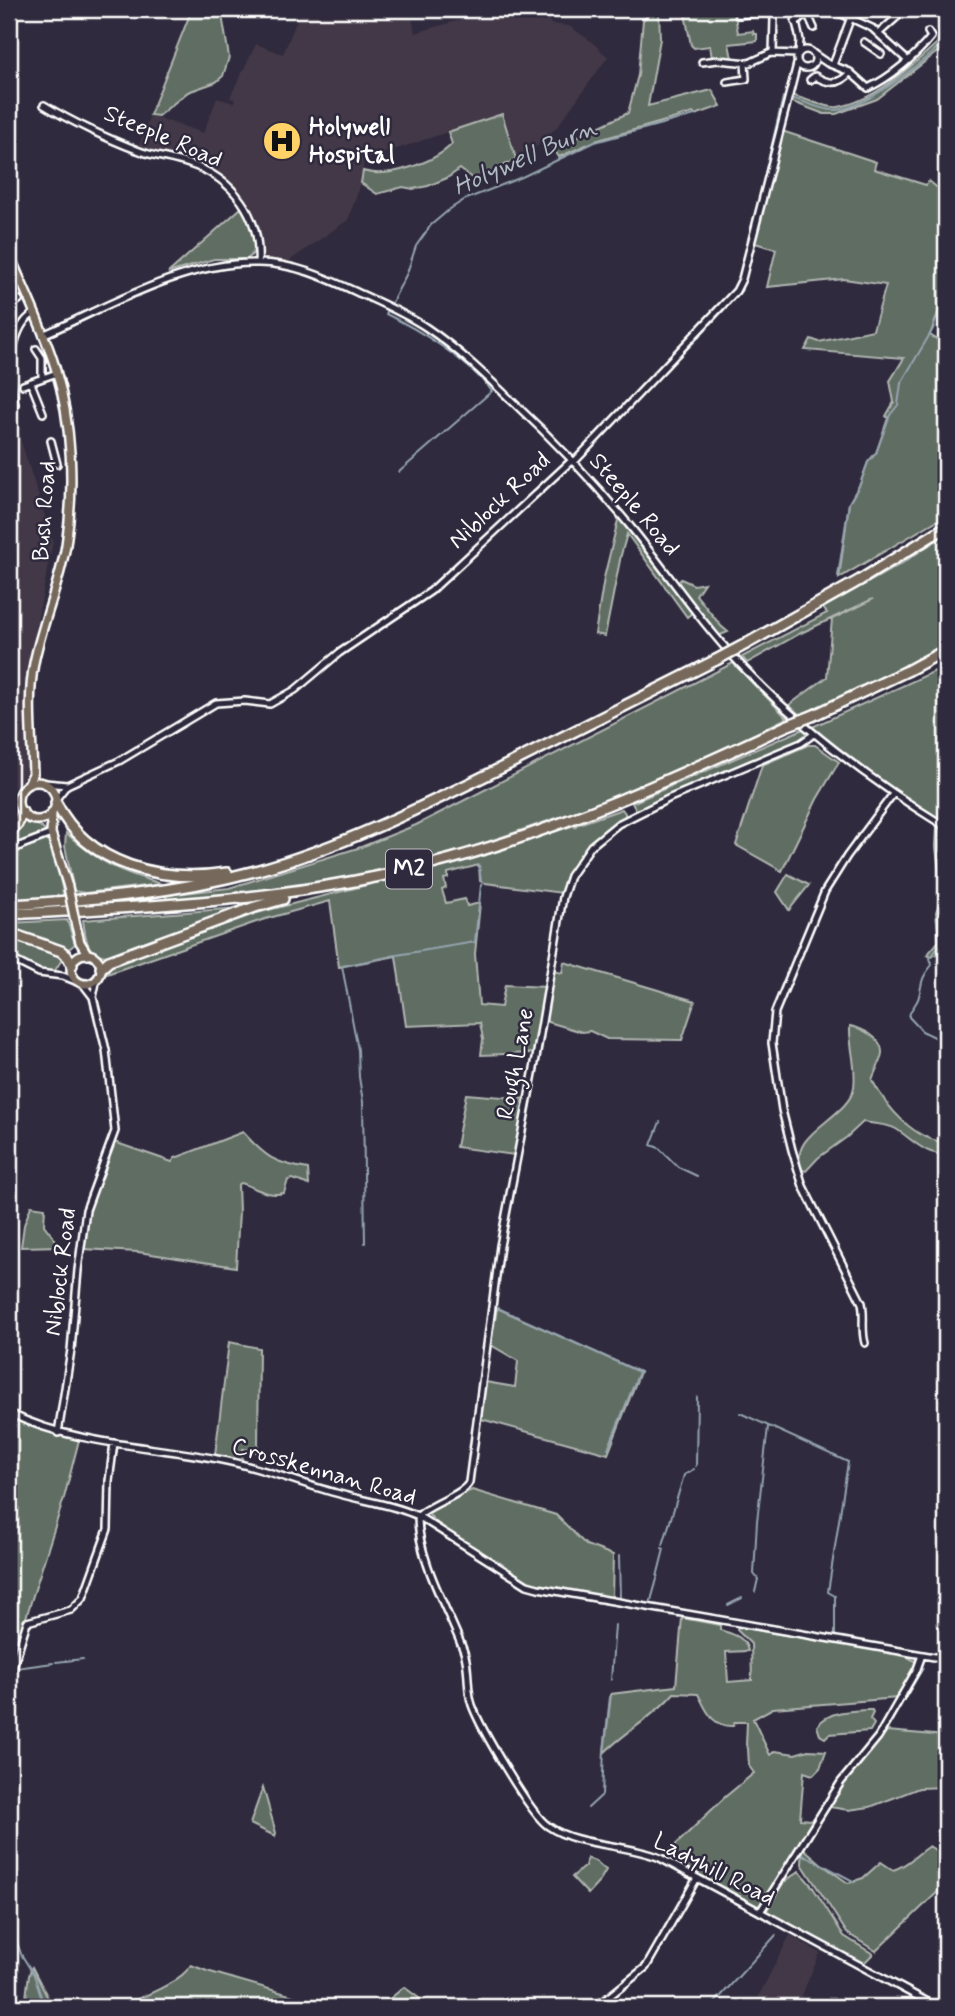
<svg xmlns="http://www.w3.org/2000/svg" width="955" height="2016" font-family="Mynerve,sans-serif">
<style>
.built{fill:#423846}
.green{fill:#606d63;stroke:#b0b6b1;stroke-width:2}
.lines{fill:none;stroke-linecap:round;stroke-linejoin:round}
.stream{stroke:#95a4af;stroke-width:2}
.minor-casing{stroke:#fff;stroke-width:10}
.major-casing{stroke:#fff;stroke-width:12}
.highway-casing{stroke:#fff;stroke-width:14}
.minor{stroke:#2f2a3d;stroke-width:5}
.major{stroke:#76695c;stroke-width:7}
.highway{stroke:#76695c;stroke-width:9}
.major-bridge-casing{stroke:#fff;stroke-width:12;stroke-linecap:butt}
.highway-bridge-casing{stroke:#fff;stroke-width:14;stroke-linecap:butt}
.major-bridge{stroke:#76695c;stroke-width:7}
.highway-bridge{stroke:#76695c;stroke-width:9}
.labels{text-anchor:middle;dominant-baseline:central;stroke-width:5;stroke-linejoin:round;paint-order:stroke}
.shield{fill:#2f2a3d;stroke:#c1bfc5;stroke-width:2}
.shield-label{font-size:23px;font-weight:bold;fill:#fff}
.poi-label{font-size:24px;font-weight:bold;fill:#fff;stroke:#2f2a3d;text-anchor:start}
.street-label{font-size:24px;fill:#fff;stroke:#2f2a3d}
.water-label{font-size:26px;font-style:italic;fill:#b0bbc3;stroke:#2f2a3d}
</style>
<rect width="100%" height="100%" fill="#2f2a3d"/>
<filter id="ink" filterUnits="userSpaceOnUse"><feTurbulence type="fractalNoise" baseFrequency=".0143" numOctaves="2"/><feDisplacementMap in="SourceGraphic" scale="14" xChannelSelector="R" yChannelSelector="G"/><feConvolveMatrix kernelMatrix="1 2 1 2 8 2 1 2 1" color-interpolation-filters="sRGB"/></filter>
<g filter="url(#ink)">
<path class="built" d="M497,9H539L546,15L551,24L569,26L591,41L608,57L557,127L520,163L517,160L502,114L364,160L361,183L348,220L285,264L262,261L261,237L256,218L248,203L234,188L220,177L192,163L138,148L150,115L203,133L217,98L234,103L235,100L230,97L256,44L283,54L299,15L412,17L415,33Z
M9,404L53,541L29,664L28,766L22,784L9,789Z
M790,1935L820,1953L797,2007H783L758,1997Z"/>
<path class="green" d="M192,9H221L229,57L223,76L216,82L188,92L158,116L150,115Z
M654,9H659L660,39L648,106L712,90L721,106L695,115L693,113L595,141L559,157L553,148L628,113L638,75L643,20Z
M684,9H734L738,33L753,31L754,34H757V41L729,44L732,58H712L710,46L694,48L691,45Z
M946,35V44L941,49L877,99L836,114H824L790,101L791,95C803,98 828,109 838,107C878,100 917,61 946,35Z
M502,114L516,159L481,178L473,179L460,169L447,178L428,186L413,189L403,187L377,194L361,183L363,171C388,179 435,162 452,144L448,132Z
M782,131L876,162L874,169L926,185L929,181L946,195V291L930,335L946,345V515L839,578L849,503L860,484L868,462L876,453L888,418L886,416L894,402L890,381L904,358L805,350L811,339L819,342L873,330L886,285L844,279L767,287L776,249L755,243Z
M241,208C250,220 264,249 247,259H214L168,273Z
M619,516L692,613L687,617L627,534L621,555L605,636L595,634L604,578Z
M946,534V644L895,672L800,715L789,705L827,677L832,619L873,599L801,633L747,663L742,657L827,613L823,608L901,564Z
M681,579L694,585L704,583L696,595L721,626L728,632L718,636L677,584Z
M733,663L787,718L638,790L435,860L353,878L247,895L166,902V895L229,888L361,847L416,825Z
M946,666V824L843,756L812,727Z
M803,729L806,732V739L637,812L632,803Z
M808,745H815L839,762L817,799L782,871L736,845L762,765Z
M622,809L625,813V818C587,841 577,853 562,893L485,883L480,881L479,865L448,873V878L444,879L446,888L442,890L446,903L465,899L467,906L480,903L475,954L479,1005L501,1007L505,985L546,987L534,1053L481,1055L483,1039L480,1023L406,1026L396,956L339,967L330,901L262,920L107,974L110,967L121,961L257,913L484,855L575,825V828L576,825Z
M24,821C29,823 37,824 41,827C53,835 61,883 64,898L9,901V838Z
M937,827L940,828V846L946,854V908L942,917L946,930V948L932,957L927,955L939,941L936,912L942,894L936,847Z
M66,833C101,864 118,871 162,884L85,893L74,891L65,846Z
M788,874L809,885L789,910L777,892Z
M238,908L107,956C85,954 86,938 83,920Z
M67,920L75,944L69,949L46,939L9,928V923Z
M9,939L34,946L63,958L54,972L42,971L9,954Z
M564,962L695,1001L682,1040L607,1039L590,1031L582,1032L545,1021L554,971L562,973Z
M850,1026C861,1028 883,1038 882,1053C881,1062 875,1071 872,1080C886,1106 914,1141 946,1142V1154C926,1156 912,1139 896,1129C888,1124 873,1124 863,1122L847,1137L818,1158L806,1171L802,1170C786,1132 849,1119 854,1087C857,1066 849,1046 850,1026Z
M466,1094L527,1099L514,1155L456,1147Z
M243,1132C265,1157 274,1163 308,1169L309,1185L293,1179L288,1180L284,1193C268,1197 256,1188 241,1183L238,1185L239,1211L236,1267L138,1252L83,1249L90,1202L114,1142L172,1162L175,1158Z
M31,1206L45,1208L44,1225L60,1246L21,1247L24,1225Z
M497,1308L640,1372L608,1454L481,1419L485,1382L515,1387L518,1361L491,1345Z
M229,1342L259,1348L258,1449L257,1452L243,1449L242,1462L215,1455Z
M9,1415L42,1430L79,1440L64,1498L9,1671Z
M472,1490L556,1515L586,1545L613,1555L612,1599L525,1582L442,1528L427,1513L439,1505Z
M682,1618L720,1625V1630C732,1634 745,1636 748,1651L726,1652L728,1682L752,1680L751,1644L737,1630L738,1627L903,1655L915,1661L916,1666L898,1698L773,1708L753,1719L770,1755L775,1751L795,1754L808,1750L826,1751L820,1768L813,1775L804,1772L800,1819L813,1820L760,1910L663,1857L725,1797L754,1773L749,1766L748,1748L746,1745L747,1722H735L733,1726C711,1727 706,1709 698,1694L674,1693C654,1717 626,1731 604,1753L611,1694L676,1686Z
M866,1710H872L873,1713L870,1719L874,1724L870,1731L829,1734L825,1738L820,1735L817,1726C828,1711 848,1711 866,1710Z
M887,1731L946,1736V1787L919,1788L870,1807L848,1810L830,1807L840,1789Z
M263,1787L276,1833L275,1836L250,1824Z
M929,1846L937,1851H946V1884L876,1951L847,1933L802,1864L803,1848L824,1866L848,1883L863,1878L881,1862L893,1870C909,1865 916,1854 929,1846Z
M587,1858L595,1861L606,1870L599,1882L588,1894L572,1877L585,1866Z
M799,1871L812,1886L844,1936L873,1954L863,1964L766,1912L783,1883Z
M191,1965L207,1971L331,2007H120C139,1998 181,1983 191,1965Z
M32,1967L49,2000L44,2007H25C27,1996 27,1974 32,1967Z
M404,1987L431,2007H380Z"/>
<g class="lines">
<path class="stream" d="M791,98C804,101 819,110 833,110C861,112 927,60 946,39
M751,234L783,97
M711,324L742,290
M679,357L708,328
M399,472L492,391C467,360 422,331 386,314L407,273L416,246L431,225L450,209L464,200L522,177L595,142L695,115
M838,576L849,503L860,484L868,462L876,453L890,415L898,405L901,383L933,329L946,291
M939,828L940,845L946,859
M946,863V872
M479,865L481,881
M946,900L937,921L943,941L930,958L932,965C920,980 923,980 919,996C917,1005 910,1008 909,1017L922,1031L941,1040L940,1060L946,1072
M391,956L475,942L481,885
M660,1122L651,1145L659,1148L678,1167L697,1176
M365,1243L363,1102L359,1077L358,1050L342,966L388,957
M498,1308L639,1372L608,1449
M740,1413L848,1462L828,1592L835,1596V1638
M942,1453L946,1445
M696,1466L697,1397
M663,1545L684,1475L694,1469
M619,1556L620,1599
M657,1577L664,1549L662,1548
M755,1592L758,1579L754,1574L757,1521L768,1427
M650,1604L657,1579
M728,1605L742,1598
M56,1662L83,1659
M16,1668L53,1663
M611,1680L615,1625
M865,1757L887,1729L923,1668
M841,1787L862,1761
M588,1808L602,1795L604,1750L610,1697
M807,1841L814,1830
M804,1847L801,1852L804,1855L855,1882
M9,1913L16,1928L17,1942L21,1954L34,1975L42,2000L47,2007
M711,2007L776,1935"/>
<defs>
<path id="minor" d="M767,9L774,17L773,53
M793,9L800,40L799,53
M812,9L809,17L814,28
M831,9L872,28L907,60
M738,15L755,13
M795,22L800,19L804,9
M879,33L897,17
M864,42L881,54
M797 59a9 9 0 1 1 18 0a9 9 0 1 1-18 0Z
M814,54L827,63L850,72L868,88C890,78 916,56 931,37L928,32
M702,62L718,60L749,63L771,53L797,54
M833,65L854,9
M810,80L815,76C828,84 840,86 850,72
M727,82L746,79L745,63
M44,105C70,121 108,139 137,150C154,157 172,158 189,164C234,178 261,217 258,263
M9,273L10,276
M9,307L19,300
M43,335C109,306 185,261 258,263C295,263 328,279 361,294C383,304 406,314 427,328C458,349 486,376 513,402C556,442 597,485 634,531C670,576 701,623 741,665C801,729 871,781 946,827
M36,349L42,358V377
M31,383L43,413
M23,385L57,373
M15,404C13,395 11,385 10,376C9,358 17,321 34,314
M51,441L57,464
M45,783L67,785
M56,799L67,785L119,761L216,703L245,701L270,704L295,690L339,653L431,591L570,462L575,461L736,291L742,279L797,64
M9,852L22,845L51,834
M9,958L39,973L63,976L78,982
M93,997L97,978
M865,1343C861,1329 865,1317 862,1303L803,1186L792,1150L782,1110L772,1043L775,1012L825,891L847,856L893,794
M9,1413C75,1445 147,1445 217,1459C258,1466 296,1482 336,1493C363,1501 393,1504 418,1516L527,1585L538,1588L946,1659
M58,1433L71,1350L78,1270L86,1210L115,1131L106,1050L93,997L83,984
M418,1516C430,1504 465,1494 469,1482L500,1246L536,1058L563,897L570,876L591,846L618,824L670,798L801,743L814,734
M418,1517C418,1561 449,1611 464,1652C470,1669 466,1688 472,1705C480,1727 530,1814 548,1826C578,1847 625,1843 660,1858L937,2007
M9,1680L27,1622L71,1610L83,1598L108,1529L109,1481L114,1443
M760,1912L841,1782L878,1737L917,1669L922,1655
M596,2007L646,1967L697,1878"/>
<path id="major" d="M9,254C25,291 43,328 55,367C72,423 75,487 66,545C59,586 42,623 34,663C27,699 32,738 33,774L28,784
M18 801a19 19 0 1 1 38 0a19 19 0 1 1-38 0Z
M52,814L51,833L68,887
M76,926L80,942L88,955
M71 969a15 15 0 1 1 30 0a15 15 0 1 1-30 0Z"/>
<path id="highway" d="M748,643L860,580L946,527
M812,716L907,671L946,650
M56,803C88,866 162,883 227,873
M9,832L17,824L22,812
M9,905C92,900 174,893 255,871C342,847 422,807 503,767C574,731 645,696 716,660
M9,914C158,907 306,899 451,859C567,827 676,777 786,726
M9,933L61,951L68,957L72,965
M101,968L109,961L255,907L283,899"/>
</defs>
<use href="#minor" class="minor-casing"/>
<use href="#major" class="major-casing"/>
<use href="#highway" class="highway-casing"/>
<use href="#minor" class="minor"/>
<use href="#major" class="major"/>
<use href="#highway" class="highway"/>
<defs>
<path id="major-bridge" d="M68,887L76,926"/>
<path id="highway-bridge" d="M716,660L748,643
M786,726L812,716"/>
</defs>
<use href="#major-bridge" class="major-bridge-casing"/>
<use href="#highway-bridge" class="highway-bridge-casing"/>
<use href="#major-bridge" class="major-bridge"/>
<use href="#highway-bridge" class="highway-bridge"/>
</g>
</g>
<defs>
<symbol id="hospital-disc" viewBox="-11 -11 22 22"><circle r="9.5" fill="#ffd166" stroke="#2f2a3d"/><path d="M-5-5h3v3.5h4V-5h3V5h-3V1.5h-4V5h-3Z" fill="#111"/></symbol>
</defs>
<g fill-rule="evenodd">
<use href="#hospital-disc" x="260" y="119" width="44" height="44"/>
</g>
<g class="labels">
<rect class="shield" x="386" y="849.5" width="46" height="39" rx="5"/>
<g class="shield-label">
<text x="409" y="869">M2</text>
</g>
<g class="poi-label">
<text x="309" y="127">Holywell<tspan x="309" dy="28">Hospital</tspan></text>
</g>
<g class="street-label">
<text transform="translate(163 137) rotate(23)">Steeple Road</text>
<text transform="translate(500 501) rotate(-43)">Niblock Road</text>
<text transform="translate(634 505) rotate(50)">Steeple Road</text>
<text transform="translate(45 511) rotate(-86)">Bush Road</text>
<text transform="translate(516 1064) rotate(-79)">Rough Lane</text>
<text transform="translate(61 1272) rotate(-83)">Niblock Road</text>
<text transform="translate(324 1472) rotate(16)">Crosskennan Road</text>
<text transform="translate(714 1870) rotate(27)">Ladyhill Road</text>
</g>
<g class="water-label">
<text transform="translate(525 158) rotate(-24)">Holywell Burn</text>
</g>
</g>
<rect width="955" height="2016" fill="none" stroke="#2f2a3d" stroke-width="35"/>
<rect x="18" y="18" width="920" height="1981" fill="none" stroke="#fff" stroke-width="2.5" filter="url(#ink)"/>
</svg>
